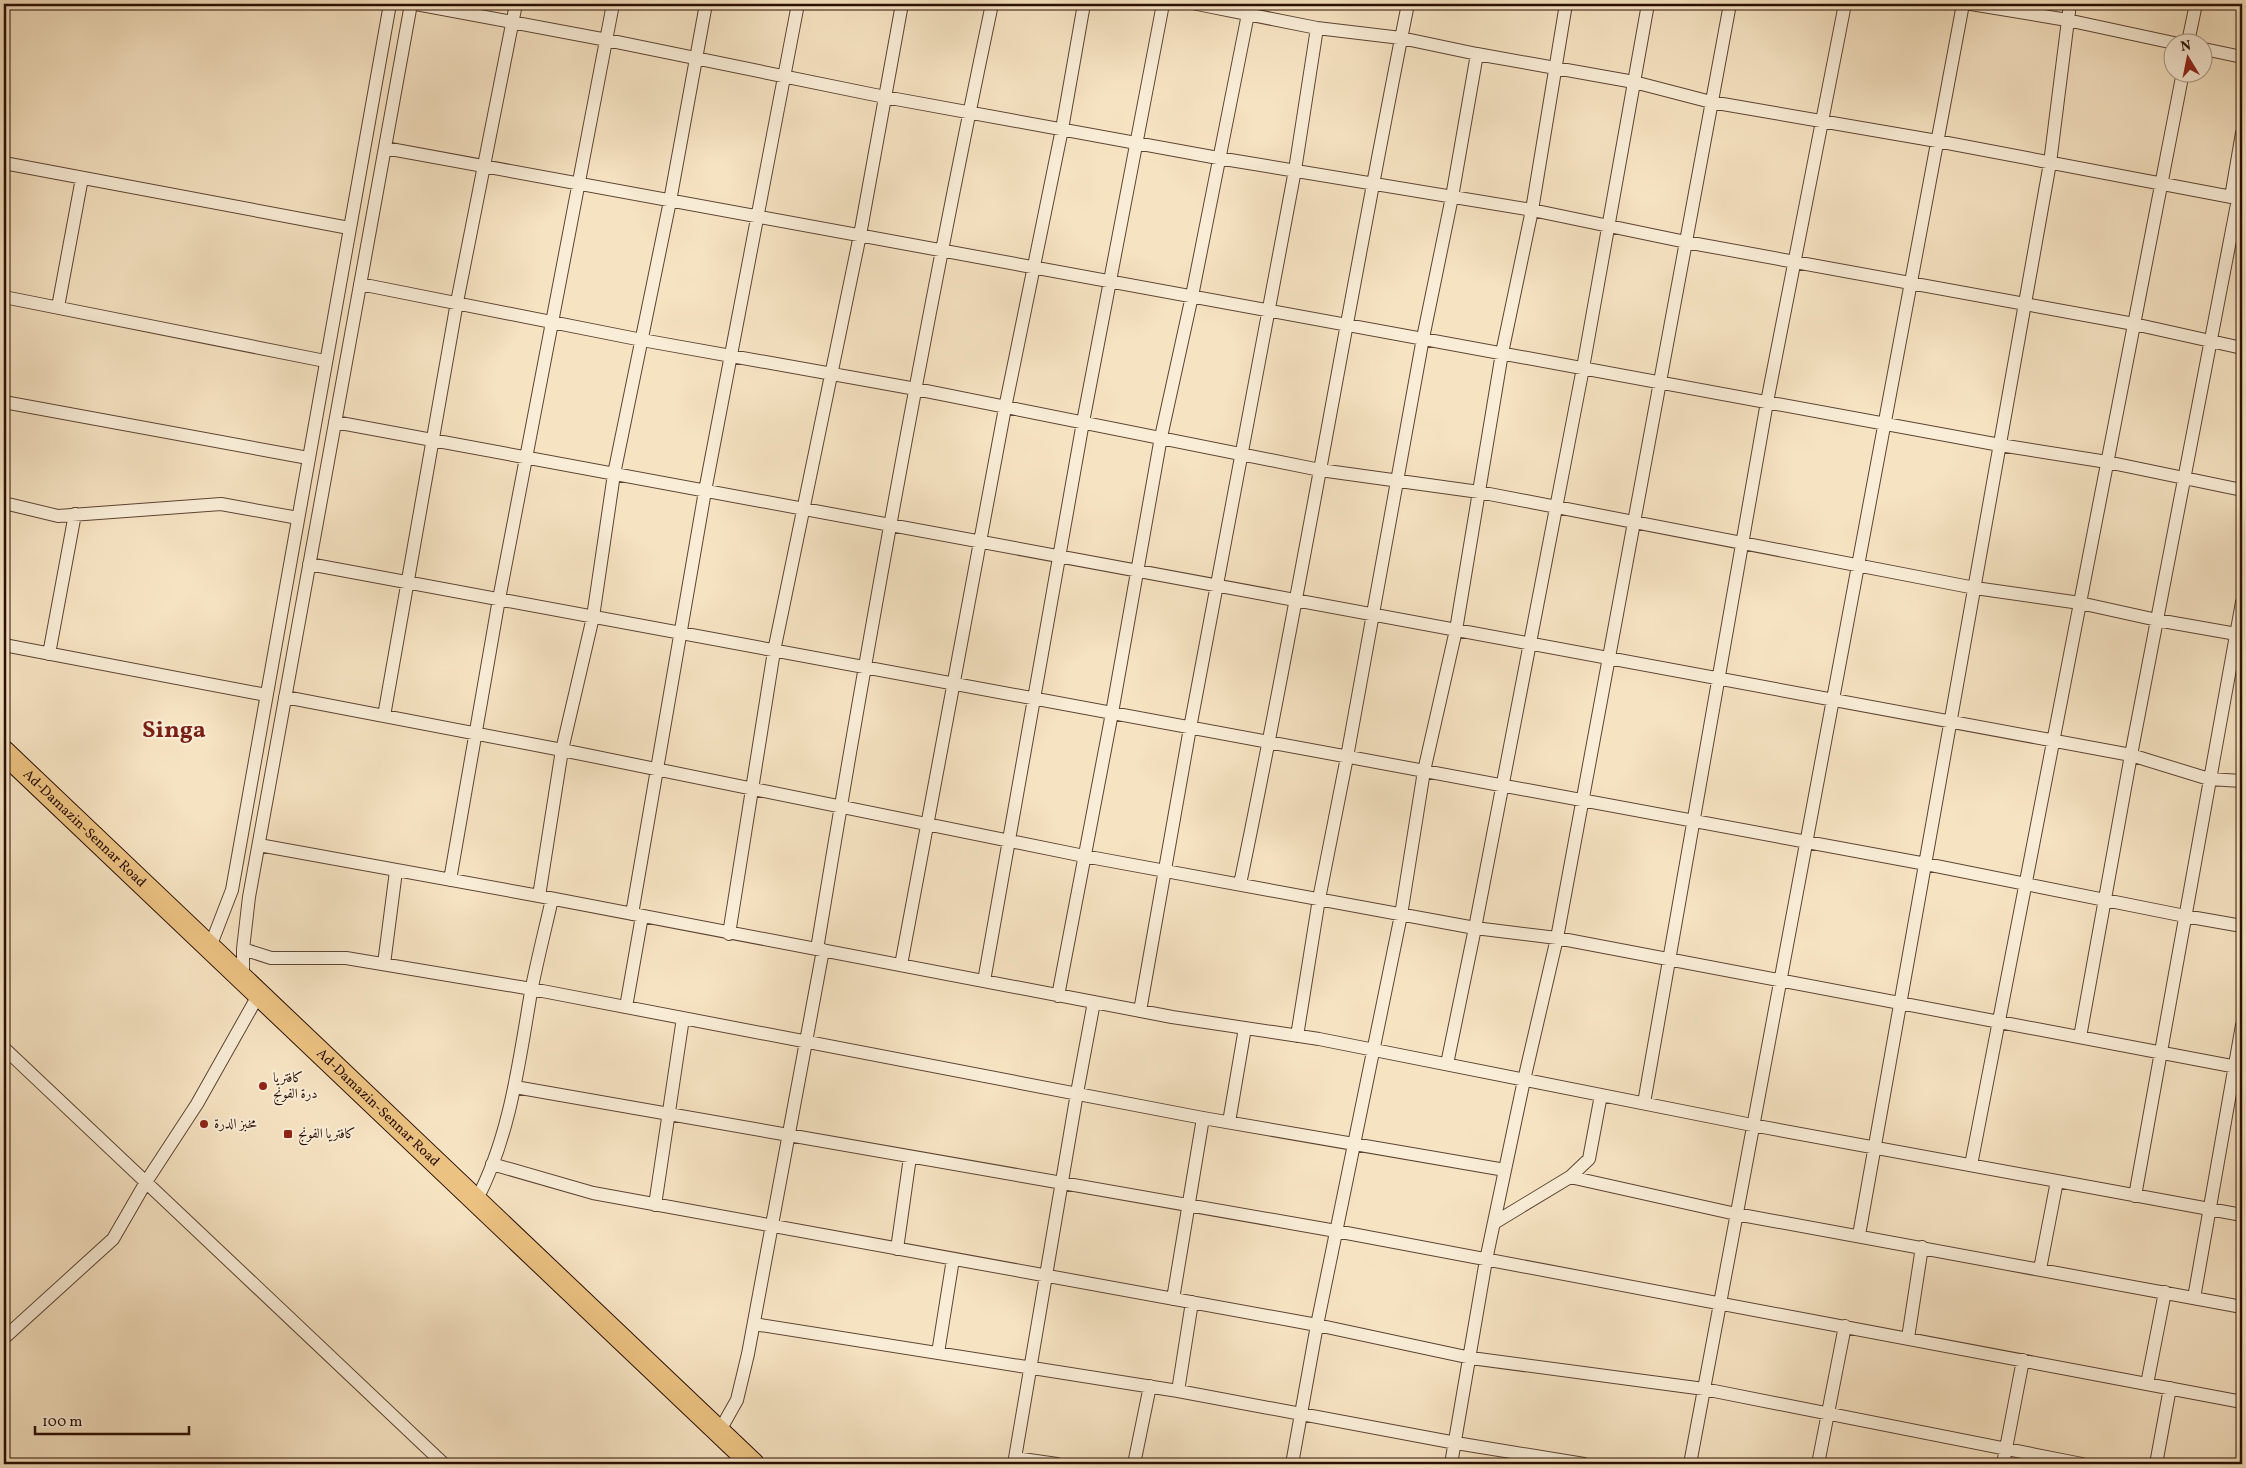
<svg xmlns="http://www.w3.org/2000/svg" width="2246" height="1468" font-family="Vollkorn,Amiri,serif">
<style>
.lines{fill:none;stroke-linecap:round;stroke-linejoin:round}
.street-casing{stroke:#5d4433;stroke-width:14}
.highway-casing{stroke:#2a0f03;stroke-width:24}
.street{stroke:#f9edd7;stroke-width:12}
.highway{stroke:#ebc281;stroke-width:22}
.poi-dot{fill:#8f2418;stroke:#f9edd7;stroke-width:2}
.labels{text-anchor:middle;dominant-baseline:central;stroke-width:4;stroke-linejoin:round;paint-order:stroke}
.street-label{font-size:14px;fill:#2a0f03;stroke:#f9edd7}
.poi-label{font-size:14px;fill:#2a0f03;stroke:#f9edd7;text-anchor:start}
.town-label{font-size:24px;font-weight:bold;fill:#7a1f14;stroke:#f9edd7}
</style>
<rect width="100%" height="100%" fill="#f6e3c2"/>
<filter id="stains"><feTurbulence type="fractalNoise" baseFrequency=".004" numOctaves="4"/><feColorMatrix values="0 0 0 0 .2 0 0 0 0 .09 0 0 0 0 .02 0 0 0 .5 -.17"/></filter>
<radialGradient id="worn" r=".72"><stop offset=".6" stop-color="#630" stop-opacity="0"/><stop offset="1" stop-color="#630" stop-opacity=".3"/></radialGradient>
<g class="lines">
<defs>
<path id="street" d="M416,4L607,40L885,97L1218,158L1532,210L1686,242L2134,324L2242,348
M1197,4L1317,28L1401,38L1477,54L1634,82L1711,102L1937,141L2242,199
M1971,4L2067,20L2174,43
M2188,42L2196,4
M2204,49L2242,57
M385,148L2000,445L2107,462L2242,490
M4,163L349,228
M2231,197L2242,133
M360,284L642,340L916,389L1320,470L1479,492L1975,588L2080,603L2157,620L2242,635
M4,297L325,361
M58,307L82,178
M4,402L308,458
M335,422L2131,755L2209,779L2242,781
M4,503L58,516L221,504L298,518
M309,564L1926,864L2185,916L2242,926
M4,645L266,695
M49,654L75,514
M285,697L562,750L1084,856L1475,928L1557,938L2242,1068
M384,716L457,302L516,4
M259,845L539,896L1172,1017L1319,1039L1752,1125L2242,1215
M450,880L499,599L613,4
M1240,884C1301,592 1349,297 1408,4
M539,896L562,750L593,617L614,474L670,201L706,4
M632,914L705,491L798,4
M729,934L774,651L860,235L902,4
M210,947L232,890L390,4
M243,949L271,958H346L532,989L1203,1118L1505,1170
M817,949C869,633 926,317 992,4
M384,964L396,871
M901,965L1005,408L1062,129L1084,4
M243,979V949L249,897L411,4
M984,981L1083,422L1163,4
M1058,996L1112,713L1161,437L1192,296L1250,4
M626,1007L642,916
M1140,1011L1190,728L1295,170L1317,28
M1297,1036L1319,899L1347,757L1423,338L1452,197L1477,54
M2080,1037L2131,755L2238,199
M4,1048L444,1464
M1447,1064L1475,928L1583,368L1648,4
M515,1087L1336,1231L2242,1402
M1644,1103L1767,402L1845,4
M1229,1122L1245,1028
M492,1164L593,1193L1317,1325L1471,1358L1704,1389L2082,1464
M1971,1165L2183,72
M1570,1177L1736,1214L2242,1307
M2135,1196L2242,602
M476,1201C510,1137 519,1062 531,992C537,961 545,930 552,899
M655,1205L683,1018
M1494,1223L1570,1177L1589,1159L1601,1095
M1859,1235L2050,163L2070,4
M897,1249L910,1157
M2040,1269L2057,1181
M2194,1298L2242,1025
M1173,1299L1203,1118
M754,1324L1178,1391L1456,1443L1584,1464
M4,1338L113,1239L146,1182L197,1104L259,994
M1908,1338L1922,1247
M938,1353L953,1259
M2147,1384L2165,1292
M1178,1391L1192,1302
M719,1432L737,1400L748,1354L823,950
M1015,1458L1057,1464
M1014,1464L1077,1093L1094,1002
M1134,1464L1150,1386
M1292,1464L1317,1325L1401,915L1424,771L1456,630L1502,353L1532,210L1566,4
M1451,1464L1486,1260L1524,1080L1557,938L1730,4
M1690,1464L1963,4
M1818,1464L1845,1326
M2003,1464L2023,1360
M2156,1464L2170,1388"/>
<g id="highway">
<path id="s1" d="M4,752L753,1464"/>
</g>
</defs>
<use href="#street" class="street-casing"/>
<use href="#highway" class="highway-casing"/>
<use href="#street" class="street"/>
<use href="#highway" class="highway"/>
</g>
<g class="poi-dot">
<circle cx="263" cy="1086" r="5"/>
<circle cx="204" cy="1124" r="5"/>
<rect x="283" y="1129" width="10" height="10" rx="2.5"/>
</g>
<g class="labels">
<g class="street-label">
<text stroke="none"><textPath href="#s1" startOffset="111">Ad-Damazin-Sennar Road</textPath></text>
<text stroke="none"><textPath href="#s1" startOffset="516">Ad-Damazin-Sennar Road</textPath></text>
</g>
<g class="poi-label">
<text x="273" y="1078">كافتريا<tspan x="273" dy="16">درة الفونج</tspan></text>
<text x="214" y="1124">مخبز الدرة</text>
<text x="298" y="1134">كافتريا الفونج</text>
</g>
<g class="town-label">
<text x="174" y="731">Singa</text>
</g>
</g>
<rect width="2246" height="1468" fill="none" stroke="#f6e3c2" stroke-width="20"/>
<rect x="5" y="5" width="2236" height="1458" fill="none" stroke="#2a0f03" stroke-width="2.5"/>
<rect x="10" y="10" width="2226" height="1448" fill="none" stroke="#2a0f03"/>
<g transform="translate(2188 58) rotate(350)"><circle r="24" fill="#f9edd7" stroke="#a69482"/>
<path d="M0-4L9 19L0 12L-9 19Z" fill="#8f2418"/>
<text y="-8" font-size="14" font-weight="bold" text-anchor="middle" fill="#2a0f03">N</text>
</g>
<path d="M35 1426v8h154v-8" fill="none" stroke="#2a0f03" stroke-width="2.5"/>
<text x="42" y="1426" font-size="15" fill="#2a0f03" stroke="#f9edd7" stroke-width="4" paint-order="stroke">100 m</text>
<rect width="100%" height="100%" filter="url(#stains)"/>
<rect width="100%" height="100%" fill="url(#worn)"/>
</svg>
